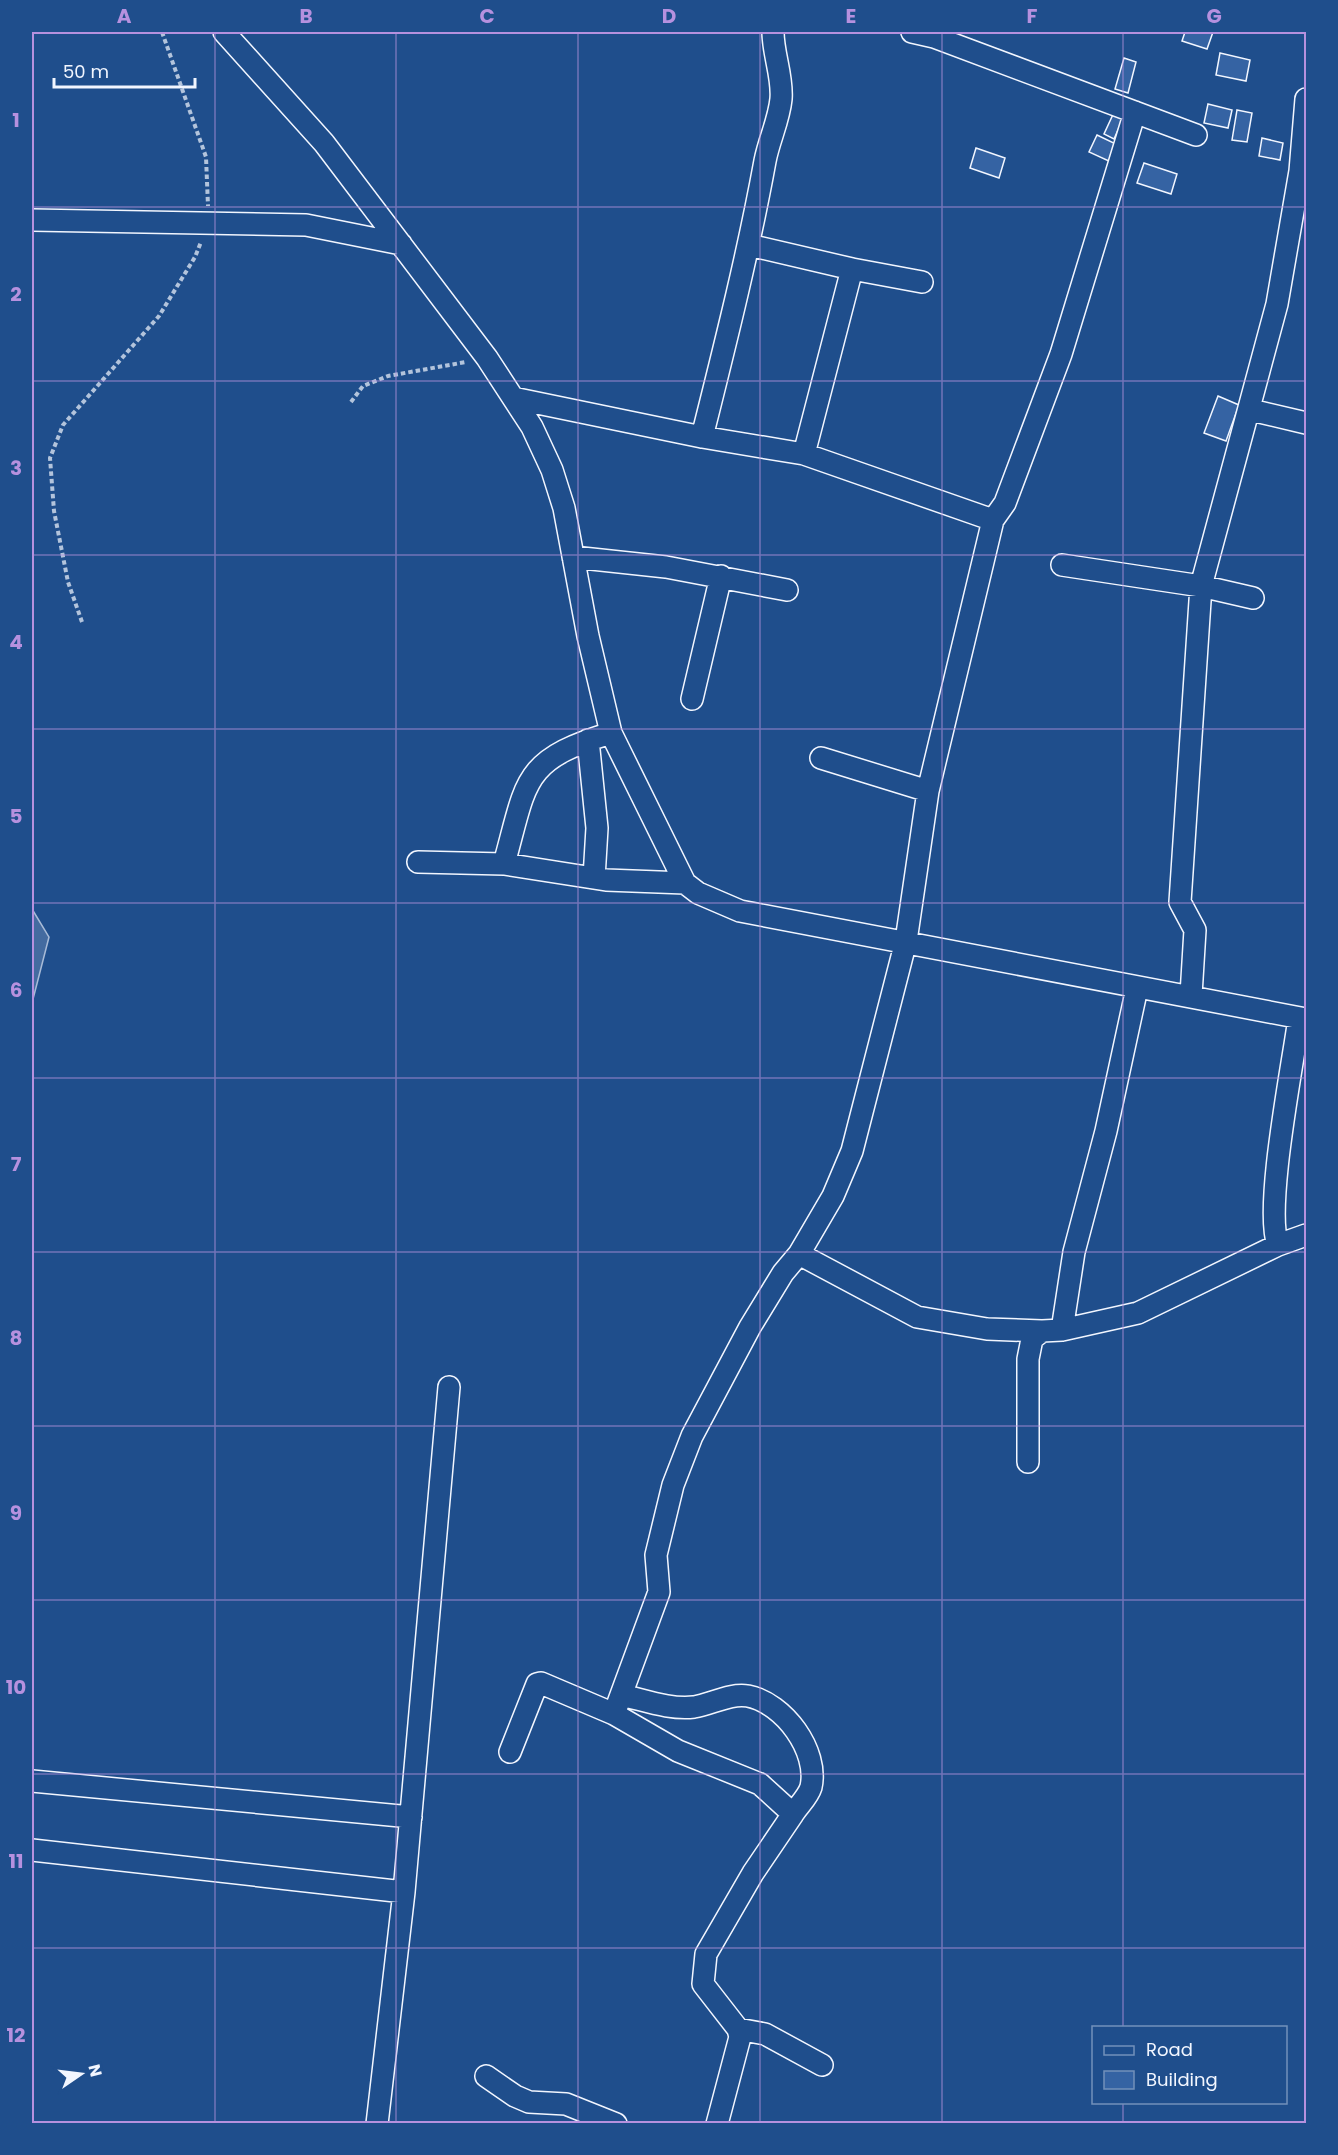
<svg xmlns="http://www.w3.org/2000/svg" width="1338" height="2155" font-family="Poppins,sans-serif">
<style>
.water{fill:#446ba0;stroke:#a8bbd7;stroke-width:1.5}
.building{fill:#3563a3;stroke:#f2f6ff;stroke-width:1.5}
.lines{fill:none;stroke-linecap:round;stroke-linejoin:round}
.minor-casing{stroke:#f2f6ff;stroke-width:24}
.path{stroke:#b3c4dc;stroke-width:4;stroke-dasharray:4.5 3;stroke-linecap:butt}
.minor{stroke:#1f4e8c;stroke-width:21}
.grid{fill:none;stroke:#b691df;stroke-width:1.5;stroke-opacity:0.55}
.neatline{fill:none;stroke:#b691df;stroke-width:2}
.grid-label{font-size:20px;text-anchor:middle;font-weight:bold;fill:#b691df}
</style>
<rect width="100%" height="100%" fill="#1f4e8c"/>
<path class="water" d="M32,909L49,937L32,1003Z"/>
<path class="building" d="M1185,32H1213L1207,49L1182,41Z
M1220,53L1250,60L1246,81L1216,75Z
M1124,58L1136,62L1128,93L1115,89Z
M1208,104L1232,110L1228,128L1204,123Z
M1116,108L1126,112L1114,139L1104,134Z
M1237,110L1252,113L1247,142L1232,140Z
M1097,135L1118,145L1111,162L1089,152Z
M1262,138L1283,143L1280,160L1259,156Z
M976,148L1005,158L999,178L970,168Z
M1144,163L1177,174L1171,194L1137,183Z
M1218,396L1239,405L1226,441L1204,433Z"/>
<g class="lines">
<defs>
<path id="minor" d="M224,32L324,143L487,358L532,427L552,470L564,508L588,636L611,733L685,883L698,893L740,911L1306,1019
M912,32L934,37L1196,135
M32,220L306,225L401,244
M749,245L852,269L804,454
M852,269L922,282
M513,398L702,437L804,454L993,520
M1251,410L1306,423
M702,437C725,345 748,254 765,161C769,140 779,120 781,99C783,77 773,54 773,32
M573,557L666,567L787,590
M1062,565L1201,586L1253,598
M692,699L721,576
M588,740L597,828L594,878
M821,758L928,791
M418,862L504,864L606,880L685,883
M504,864C527,781 521,760 611,733
M1191,995L1195,930L1180,902L1201,586L1277,304L1300,171L1306,99
M1278,1245C1264,1208 1293,1064 1299,1018
M799,1254L917,1317L987,1329L1042,1331
M1062,1330L1074,1252L1106,1131L1137,988
M1028,1462V1359L1032,1339L1042,1331L1062,1330L1138,1313L1278,1245L1306,1235
M621,1695C644,1700 670,1710 694,1707C712,1704 730,1693 748,1696C784,1703 819,1751 811,1787C808,1797 798,1806 793,1814
M614,1714L659,1592L656,1555L673,1485L692,1436L750,1327L783,1273L799,1254L833,1196L852,1151L906,941L928,791L993,520L1005,503L1061,354L1135,112
M510,1752L537,1684L541,1683L614,1714L678,1751L760,1784L793,1814L753,1873L706,1954L703,1984L738,2029L740,2037L717,2124
M32,1781L411,1817
M32,1850L404,1892
M738,2029L765,2034L822,2065
M486,2076L515,2096L529,2102L566,2104L616,2124
M377,2124L404,1892L449,1387"/>
</defs>
<use href="#minor" class="minor-casing"/>
<path class="path" d="M162,32L206,157L208,206
M351,402L363,386L388,376L466,362
M82,622L68,582L54,511L50,458L63,425L159,316L195,257L201,242"/>
<use href="#minor" class="minor"/>
</g>
<path class="grid" d="M215,32V2124M396,32V2124M578,32V2124M760,32V2124M942,32V2124M1123,32V2028M32,207H1306M32,381H1306M32,555H1306M32,729H1306M32,903H1306M32,1078H1306M32,1252H1306M32,1426H1306M32,1600H1306M32,1774H1306M32,1948H1306M1123,2102V2124"/>
<rect width="1338" height="2155" fill="none" stroke="#1f4e8c" stroke-width="66"/>
<rect x="1092" y="2026" width="195" height="78" fill="#1f4e8c" stroke="#7391ba" stroke-width="1.5"/>
<rect x="1104" y="2046" width="30" height="9" fill="#1f4e8c" stroke="#7391ba" stroke-width="1.5"/>
<text x="1146" y="2056" font-size="18" fill="#f2f6ff">Road</text>
<rect x="1104" y="2071" width="30" height="18" fill="#3563a3" stroke="#7391ba" stroke-width="1.5"/>
<text x="1146" y="2086" font-size="18" fill="#f2f6ff">Building</text>
<g transform="translate(81 2074) rotate(76)" stroke="#1f4e8c" stroke-width="4.5" paint-order="stroke">
<path d="M0-4.5L10 22L0 15L-10 22Z" fill="#f2f6ff"/>
<text y="-9" font-size="16" font-weight="bold" text-anchor="middle" fill="#f2f6ff">N</text>
</g>
<path d="M54 78v9h141v-9" fill="none" stroke="#f2f6ff" stroke-width="3"/>
<text x="63" y="78" font-size="18" fill="#f2f6ff" stroke="#1f4e8c" stroke-width="4.5" paint-order="stroke">50 m</text>
<rect x="33" y="33" width="1272" height="2089" class="neatline"/>
<g class="grid-label">
<text x="124" y="23">A</text>
<text x="306" y="23">B</text>
<text x="487" y="23">C</text>
<text x="669" y="23">D</text>
<text x="851" y="23">E</text>
<text x="1032" y="23">F</text>
<text x="1214" y="23">G</text>
<text x="16" y="127">1</text>
<text x="16" y="301">2</text>
<text x="16" y="475">3</text>
<text x="16" y="649">4</text>
<text x="16" y="823">5</text>
<text x="16" y="997">6</text>
<text x="16" y="1171">7</text>
<text x="16" y="1345">8</text>
<text x="16" y="1520">9</text>
<text x="16" y="1694">10</text>
<text x="16" y="1868">11</text>
<text x="16" y="2042">12</text>
</g>
</svg>
